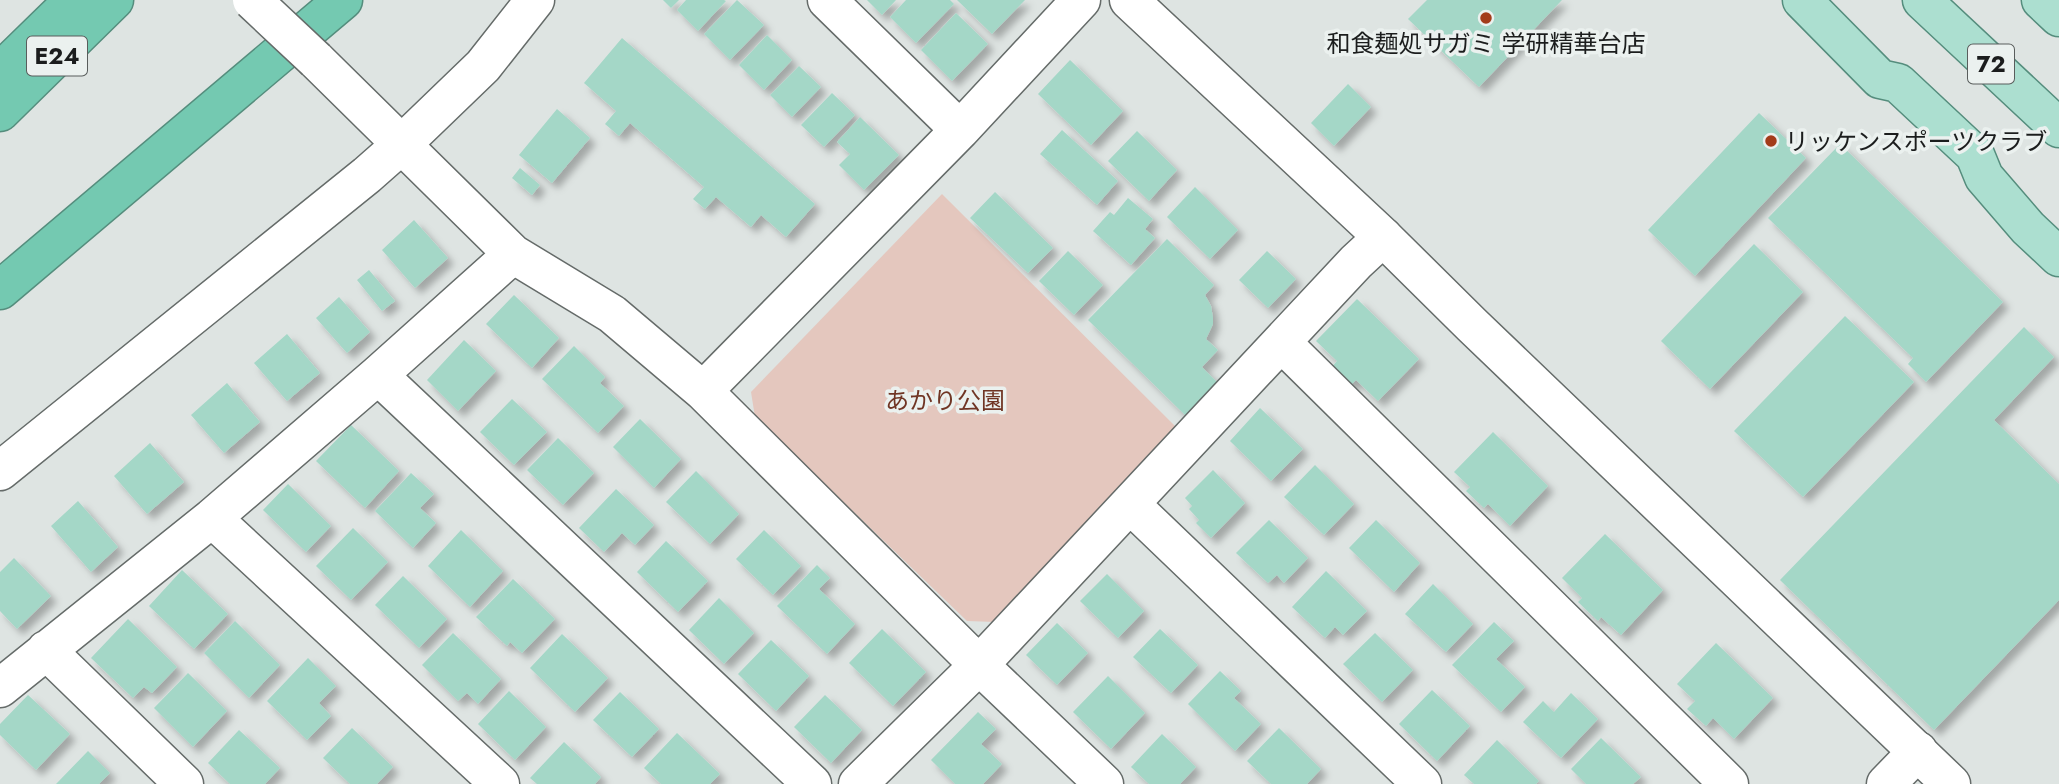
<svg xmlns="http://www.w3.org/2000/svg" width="2059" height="784" font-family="Jost,'Noto Sans JP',sans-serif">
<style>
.green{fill:#e4c7be}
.building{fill:#a4d7c7;filter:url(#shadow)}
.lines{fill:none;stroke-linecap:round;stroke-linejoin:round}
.street-casing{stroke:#656b69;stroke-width:41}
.secondary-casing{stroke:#656b69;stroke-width:41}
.primary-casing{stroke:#558d7d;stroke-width:41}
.highway-casing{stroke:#558d7d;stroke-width:41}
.street{stroke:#fff;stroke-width:38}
.secondary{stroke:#fff;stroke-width:38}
.primary{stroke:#acdfd0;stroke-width:38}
.highway{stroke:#74c9b1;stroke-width:38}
.street-bridge-casing{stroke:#656b69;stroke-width:41;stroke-linecap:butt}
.street-bridge{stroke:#fff;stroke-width:38}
.poi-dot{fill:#a33c1a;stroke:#ebf1ef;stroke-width:2.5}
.labels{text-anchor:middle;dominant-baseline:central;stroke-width:7;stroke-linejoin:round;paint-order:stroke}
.shield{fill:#ebf1ef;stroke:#595d5c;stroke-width:2}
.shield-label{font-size:23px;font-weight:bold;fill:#1b1d1d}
.poi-label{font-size:24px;fill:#1b1d1d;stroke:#ebf1ef}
.park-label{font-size:24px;fill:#703524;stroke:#ebf1ef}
</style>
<defs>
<filter id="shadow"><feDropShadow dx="6" dy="6" stdDeviation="3.5" flood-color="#0004"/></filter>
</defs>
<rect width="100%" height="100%" fill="#dee4e2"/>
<path class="green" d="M942,194L1177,428L995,622L967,621L755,417L751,392Z"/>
<path class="building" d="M663,0H679L671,8Z
M686,0H724L726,1L698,31L677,10Z
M737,0L764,25L730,60L704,34Z
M867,0H896L882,15Z
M906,0H950L954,4L916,43L890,17Z
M957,0H1025L992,34Z
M1427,0H1562L1479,87L1408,19Z
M956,13L988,44L952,81L921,50Z
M767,35L792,60L764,90L739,65Z
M622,38L815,204L786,237L761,215L751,227L716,197L705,209L693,199L704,187L630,123L619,136L605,124L616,111L584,83Z
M1070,60L1123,111L1091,145L1038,94Z
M799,66L821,87L792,117L770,95Z
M1348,84L1371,107L1334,146L1311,123Z
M832,93L855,115L824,147L801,125Z
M557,109L590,138L552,183L519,155Z
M1759,113L1806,158L1695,276L1648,230Z
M860,117L899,155L864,190L839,165L850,154L837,142Z
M1062,130L1118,181L1097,205L1040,154Z
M1137,131L1177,170L1149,201L1108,161Z
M1840,144L2003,302L1926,382L1908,364L1913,358L1768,218Z
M520,168L540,185L532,195L512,178Z
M1195,187L1238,230L1210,259L1167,217Z
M995,192L1053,248L1028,273L970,218Z
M1128,198L1153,219L1145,229L1155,238L1131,265L1093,231L1110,212L1114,215Z
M414,220L448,258L415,288L382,250Z
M1167,239L1214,285L1205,295L1211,306L1213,318V324L1206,339L1218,350L1202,367L1217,382L1185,415L1088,320Z
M1754,244L1803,292L1710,389L1661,341Z
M1068,251L1103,285L1074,315L1039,281Z
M1267,251L1296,279L1268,308L1239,280Z
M369,270L395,301L382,311L357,280Z
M514,295L559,338L532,368L486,324Z
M339,297L370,332L347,353L316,318Z
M1357,299L1419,359L1378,401L1356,380L1350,386L1331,368L1337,361L1316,341Z
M1845,316L1914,382L1803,497L1734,431Z
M2024,327L2054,357L1994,420L2059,484V600L1934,730L1780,580Z
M287,334L320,373L287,401L254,363Z
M464,340L496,371L458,411L427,380Z
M574,346L605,377L600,383L624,406L598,433L542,379Z
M227,383L260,422L224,453L191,415Z
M512,399L547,432L514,465L480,432Z
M1260,408L1303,449L1271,481L1230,441Z
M640,419L681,459L654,488L613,447Z
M351,425L399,471L365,508L316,461Z
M1493,432L1548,486L1510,526L1488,504L1484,508L1466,491L1470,487L1454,472Z
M558,438L594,473L563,505L527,470Z
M150,443L184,482L147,514L114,476Z
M1315,465L1354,504L1324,535L1284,497Z
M1213,470L1245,503L1211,538L1196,523L1199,520L1189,509L1192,506L1185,498Z
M696,471L739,514L710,544L666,502Z
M411,473L434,494L420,508L436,523L413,548L375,511Z
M288,484L331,526L306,552L263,510Z
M616,489L654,525L635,545L622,533L604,552L579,528Z
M78,501L118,547L91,572L51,526Z
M1269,520L1308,558L1284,583L1277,575L1268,583L1236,553Z
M1376,520L1420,563L1394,592L1349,548Z
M353,528L388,562L351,600L316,566Z
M461,530L503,571L470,607L428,566Z
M764,530L801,566L773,595L736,559Z
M1605,534L1663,590L1621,635L1601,617L1598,621L1578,602L1582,598L1562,578Z
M666,541L708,581L678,612L637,572Z
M14,558L51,596L17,629L0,611V572Z
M817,565L830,578L819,589L855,624L827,654L777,606Z
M182,570L228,614L194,649L149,606Z
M1326,571L1367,611L1343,635L1335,627L1325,638L1292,607Z
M1107,574L1144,611L1118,638L1080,601Z
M403,576L447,619L419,648L375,605Z
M513,579L555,619L522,653L510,642L507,646L476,617Z
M1433,584L1473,624L1446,652L1405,614Z
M719,598L754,633L724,664L689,630Z
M128,619L177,667L152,693L144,687L133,698L91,658Z
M235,621L280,665L249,698L204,653Z
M1494,622L1514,641L1496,659L1525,687L1501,712L1452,665Z
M1057,623L1088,653L1057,685L1026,655Z
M882,629L926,672L893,706L849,663Z
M1160,629L1198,665L1171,693L1133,657Z
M453,633L501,679L478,704L467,693L458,701L422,665Z
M1375,633L1413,670L1382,702L1343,664Z
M562,634L608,678L575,712L530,668Z
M771,640L809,676L776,711L738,674Z
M1716,643L1773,698L1734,739L1713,718L1706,726L1687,709L1695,701L1677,684Z
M308,658L336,686L319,703L331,716L307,740L267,701Z
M1220,671L1241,691L1234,698L1261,724L1235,751L1188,704Z
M188,673L227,711L193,747L154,708Z
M1108,676L1145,713L1111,749L1073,712Z
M1432,690L1470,726L1437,761L1399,724Z
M509,691L546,727L515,760L478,724Z
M620,692L659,729L632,757L593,720Z
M1571,693L1598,719L1561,758L1523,722L1543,701L1554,712Z
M28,695L70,734L36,770L0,735V724Z
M825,695L862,730L831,763L794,727Z
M978,712L996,729L981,744L1002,764L983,784H955L931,760Z
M352,728L393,767L377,784H350L323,758Z
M1279,728L1321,769L1307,784H1271L1247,761Z
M239,730L280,768L265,784H230L208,763Z
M677,733L720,774L710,784H661L644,768Z
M1162,734L1196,767L1180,784H1149L1131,767Z
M1601,738L1641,777L1633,784H1586L1571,769Z
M1497,740L1539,781L1536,784H1474L1464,775Z
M564,742L601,777L595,784H537L530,778Z
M88,751L110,773L99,784H56Z"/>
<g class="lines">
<defs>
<path id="street" d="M827,0L960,130
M316,60L513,254L612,314L703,391L979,665L1104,784
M1282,343L1729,784
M378,375L812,784
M703,391L960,130L1081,0
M1131,505L1422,784
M212,518L500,784
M46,650L184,784
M0,688L212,518L378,375L513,254
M858,784L979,665L1356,262L1383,237
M1886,784L1918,751"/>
<path id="secondary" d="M1129,0L1383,237L1472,325L1951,784
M0,471L367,175L401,145L483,66L535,0"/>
<path id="primary" d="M1802,0L1880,79L1898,83L1975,155L1984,177L2028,228L2059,257
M1922,0L2059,128
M2041,0L2059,17"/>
<path id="highway" d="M0,72L74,0
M0,112L114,0
M0,290L343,0"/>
</defs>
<use href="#street" class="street-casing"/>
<use href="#secondary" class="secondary-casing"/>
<use href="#primary" class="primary-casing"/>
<use href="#highway" class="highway-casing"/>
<use href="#street" class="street"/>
<use href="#secondary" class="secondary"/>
<use href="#primary" class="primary"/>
<use href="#highway" class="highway"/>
<defs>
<path id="street-bridge" d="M252,0L316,60"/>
</defs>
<use href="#street-bridge" class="street-bridge-casing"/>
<use href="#street-bridge" class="street-bridge"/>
</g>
<g class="poi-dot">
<circle cx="1486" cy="18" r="7"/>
<circle cx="1771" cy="141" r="7"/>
</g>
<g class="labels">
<g class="shield">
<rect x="27" y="36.5" width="60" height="39" rx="5"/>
<rect x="1968" y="44.5" width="46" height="39" rx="5"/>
</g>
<g class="shield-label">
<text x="57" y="56">E24</text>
<text x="1991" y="64">72</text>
</g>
<g class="poi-label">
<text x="1486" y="43">和食麺処サガミ 学研精華台店</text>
<text x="1785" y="141" text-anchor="start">リッケンスポーツクラブ</text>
</g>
<g class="park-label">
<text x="945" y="400">あかり公園</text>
</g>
</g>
</svg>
